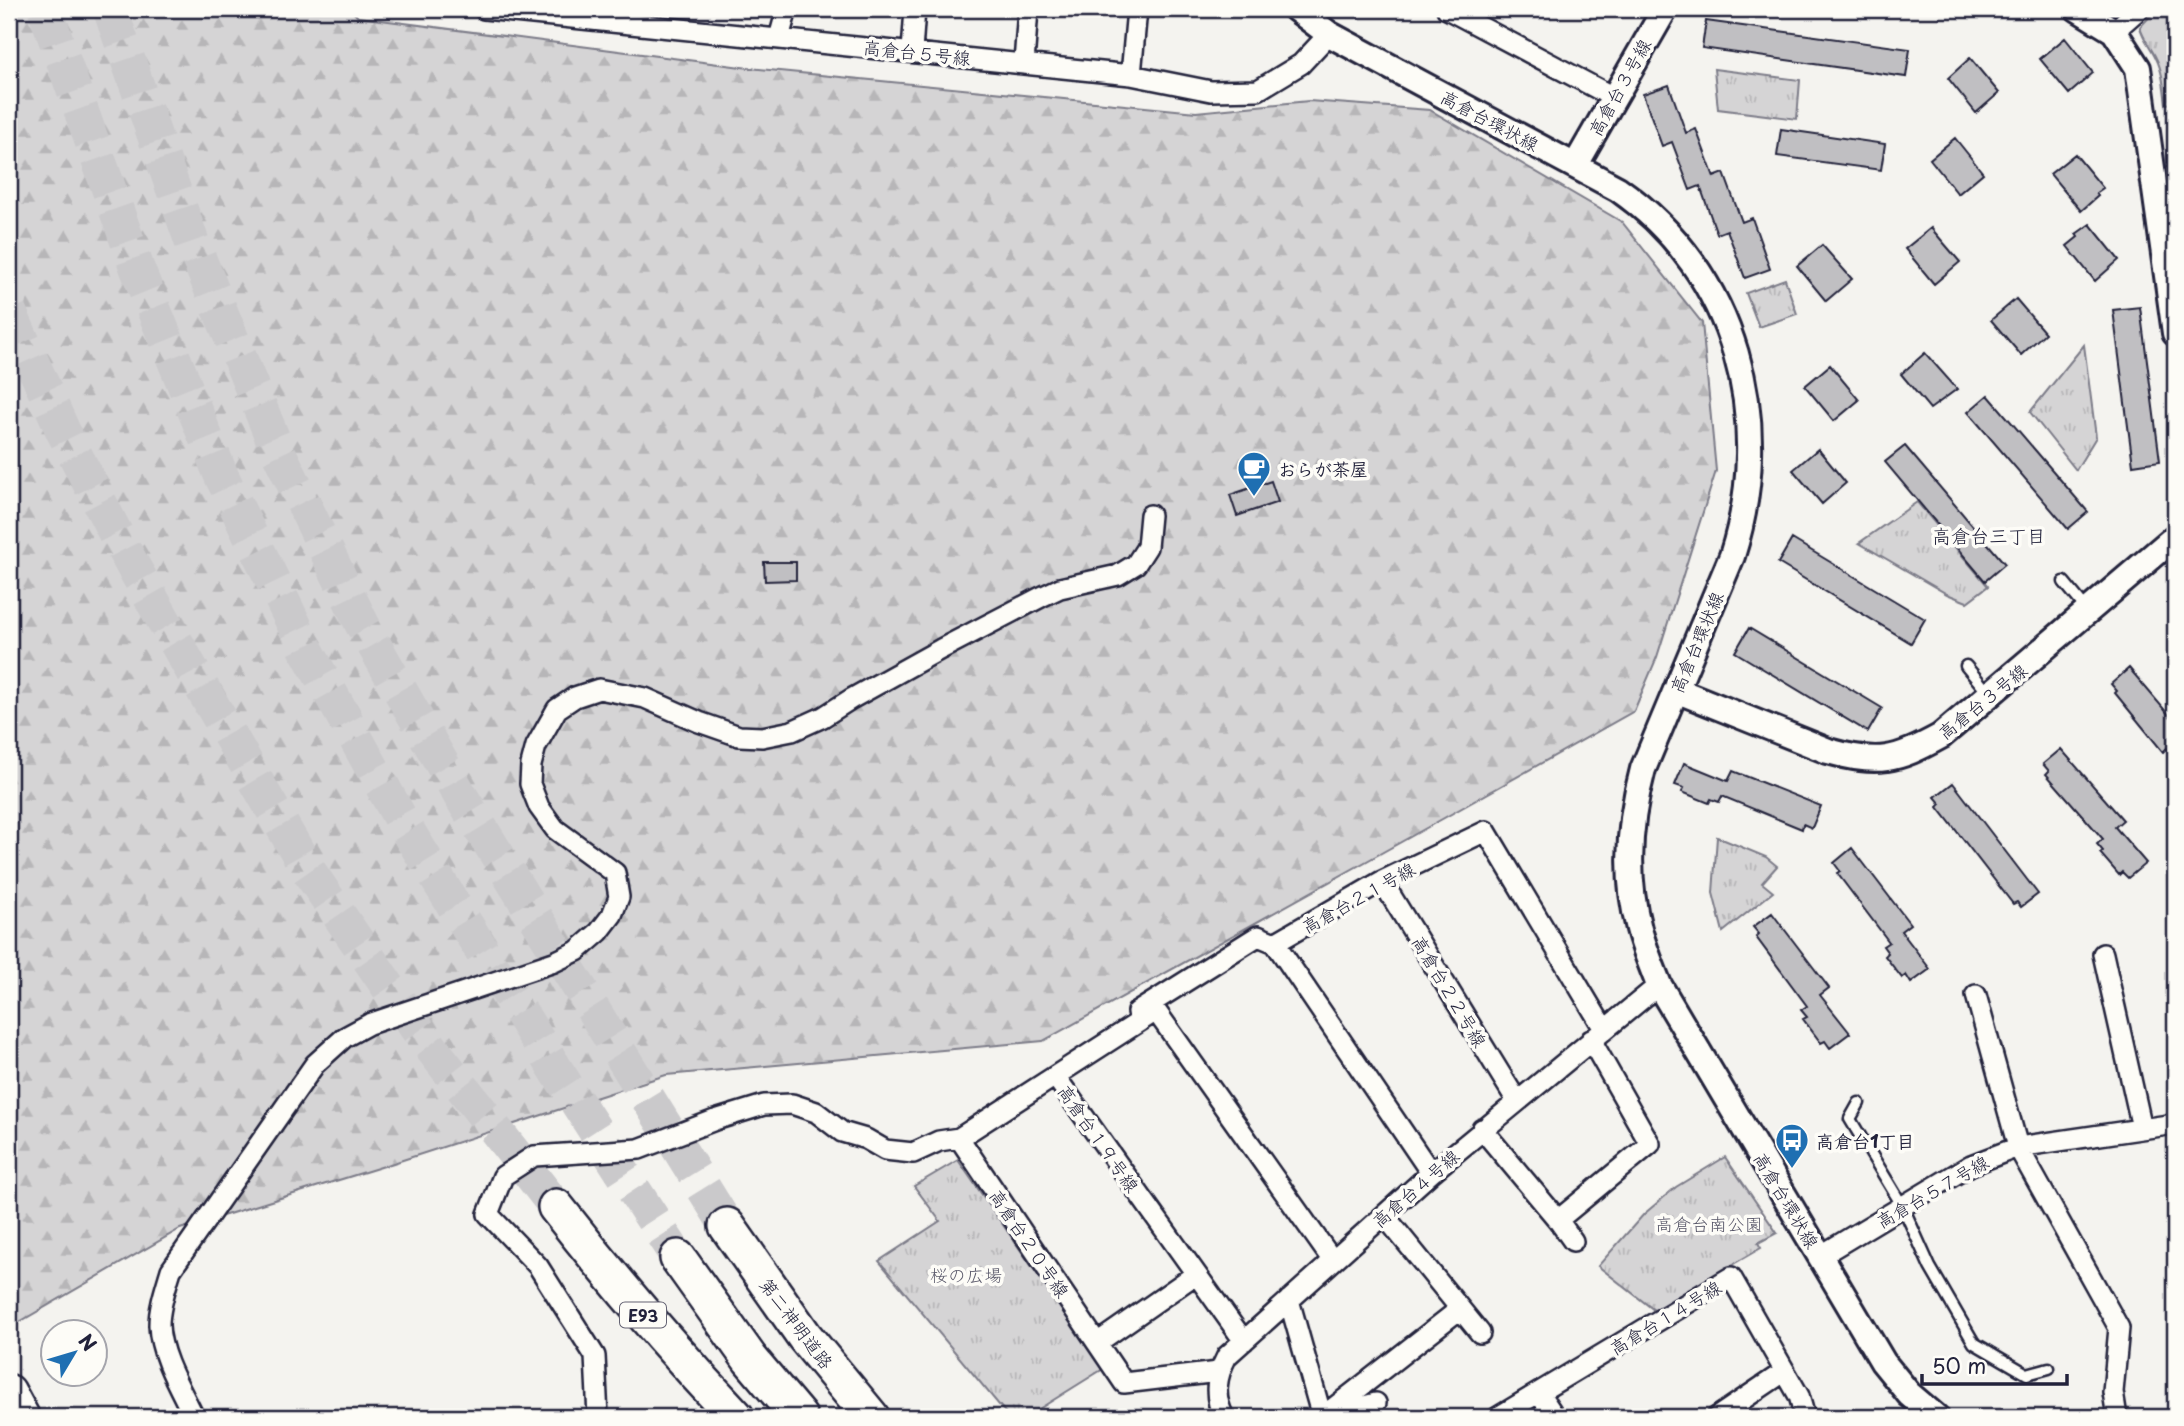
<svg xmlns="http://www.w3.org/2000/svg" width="2184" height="1426" font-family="'Playpen Sans','Klee One',sans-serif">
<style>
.forest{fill:url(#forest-firs);stroke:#7c7b88;stroke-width:2}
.park{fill:url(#park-tufts);stroke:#7c7b88;stroke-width:2}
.building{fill:#c0bfc2;stroke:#22223b;stroke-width:2}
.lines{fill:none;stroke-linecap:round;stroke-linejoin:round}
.motorway-tunnel{stroke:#cac9cb;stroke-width:35;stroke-dasharray:35 18;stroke-linecap:butt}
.service-casing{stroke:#22223b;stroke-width:15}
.minor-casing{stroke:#22223b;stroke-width:24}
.tertiary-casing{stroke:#22223b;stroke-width:30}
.primary-casing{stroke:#22223b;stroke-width:37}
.motorway-casing{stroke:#22223b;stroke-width:40}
.service{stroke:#fdfcf7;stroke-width:10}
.minor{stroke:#fdfcf7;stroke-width:19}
.tertiary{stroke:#fdfcf7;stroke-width:24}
.primary{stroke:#fdfcf7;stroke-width:32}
.motorway{stroke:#fdfcf7;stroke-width:35}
.labels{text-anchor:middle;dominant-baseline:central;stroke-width:7;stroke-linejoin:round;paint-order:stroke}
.shield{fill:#fdfcf7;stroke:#646373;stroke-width:2}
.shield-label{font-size:16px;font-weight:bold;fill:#22223b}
.street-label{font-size:18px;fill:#22223b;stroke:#fdfcf7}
.poi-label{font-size:18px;font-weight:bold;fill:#22223b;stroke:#fdfcf7;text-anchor:start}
.park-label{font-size:18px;fill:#585769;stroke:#fdfcf7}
.neighbourhood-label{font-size:19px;fill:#22223b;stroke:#fdfcf7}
</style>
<defs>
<pattern id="forest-firs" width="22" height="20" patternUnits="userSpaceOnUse" patternTransform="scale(1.75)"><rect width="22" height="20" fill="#d5d4d5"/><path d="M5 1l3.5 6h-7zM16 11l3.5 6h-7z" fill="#b7b6b8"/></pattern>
<pattern id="park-tufts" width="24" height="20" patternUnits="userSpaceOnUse" patternTransform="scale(1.75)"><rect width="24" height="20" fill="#d5d4d5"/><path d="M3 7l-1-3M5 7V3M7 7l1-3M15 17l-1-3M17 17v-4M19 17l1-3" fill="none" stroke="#b7b6b8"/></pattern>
</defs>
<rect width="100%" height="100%" fill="#f4f3ef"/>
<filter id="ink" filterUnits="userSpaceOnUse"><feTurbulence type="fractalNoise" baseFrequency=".0143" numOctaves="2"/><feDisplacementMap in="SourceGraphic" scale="14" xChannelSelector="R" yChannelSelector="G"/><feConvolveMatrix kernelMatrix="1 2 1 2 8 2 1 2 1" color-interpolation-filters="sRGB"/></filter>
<g filter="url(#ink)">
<path class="forest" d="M9,9H350L358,17L749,68L1196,112L1309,101L1430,110L1622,222L1702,323L1716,471L1657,657L1634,711L1428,827L1043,1041L666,1075L381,1167L180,1229L9,1328Z"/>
<path class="park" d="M2157,9H2175V103L2166,104C2164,89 2163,72 2156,58C2151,47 2143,39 2140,27Z
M1714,69L1800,80L1797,119L1718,109Z
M1785,279L1797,314L1759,327L1746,293Z
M2084,345L2096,437L2076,470L2030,412Z
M1917,502L1988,586L1967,602L1947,594L1859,543Z
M1717,837L1766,857L1777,866L1762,883L1773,892L1723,932L1713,893Z
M1725,1157L1777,1233L1758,1243L1761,1248L1654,1310L1598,1266L1644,1214L1676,1187Z
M958,1160L1103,1369L1026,1417H1009L879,1261L940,1221L914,1186Z"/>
<path class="building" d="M1706,21L1910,49L1906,77L1702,48Z
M2065,38L2093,73L2069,94L2040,59Z
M1970,58L1999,93L1976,113L1948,78Z
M1669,85L1686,133L1696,129L1714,177L1724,173L1742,222L1752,218L1770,269L1745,278L1727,230L1717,234L1700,186L1690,190L1672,142L1662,146L1643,94Z
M1781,129L1885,144L1881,170L1777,156Z
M1955,138L1983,173L1958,194L1930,159Z
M2075,154L2103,188L2096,193L2098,196L2081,211L2050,174Z
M2090,224L2119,260L2095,281L2067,246L2078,237L2076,234Z
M1931,228L1960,262L1934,284L1905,249Z
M1822,245L1852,279L1826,301L1797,266Z
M2016,299L2045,333L2021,355L1991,320Z
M2140,307L2160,461L2133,465L2113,310Z
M1925,353L1957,389L1930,409L1901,374Z
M1830,365L1859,400L1834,421L1805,386Z
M1988,395L2088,512L2068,529L1968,412Z
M1905,446L2005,564L1985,581L1885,462Z
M1818,449L1846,483L1822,504L1793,470Z
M1271,481L1278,502L1237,516L1230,495Z
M1792,539L1925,619L1911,643L1778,563Z
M764,562H796V580L765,581Z
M1749,628L1882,708L1868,732L1735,652Z
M2129,668L2175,722V758L2167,748L2163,752L2115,693L2117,691L2111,684Z
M2061,749L2123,820L2115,827L2146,863L2128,878L2122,872L2119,875L2100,853L2103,851L2097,844L2103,839L2046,774L2049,771L2043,764Z
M1684,763L1728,781L1733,771L1821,806L1812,828L1803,824L1802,829L1722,796L1719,802L1711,799L1709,803L1682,792L1684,788L1675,785Z
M1953,783L2038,894L2021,907L2017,902L2013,904L1938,807L1941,804L1935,797Z
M1852,848L1910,924L1901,931L1930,969L1911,983L1906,975L1902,978L1885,956L1888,953L1883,946L1889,942L1837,873L1840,871L1834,863Z
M1772,913L1829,988L1820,995L1850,1033L1830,1048L1825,1041L1821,1043L1803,1019L1807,1017L1801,1010L1807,1006L1756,937L1759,934L1753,927Z"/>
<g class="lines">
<path class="motorway-tunnel" d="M45,9L137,268L221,475L307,651L404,825L558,1073L678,1258
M110,9L192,242L277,449L362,624L460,795L727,1226
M9,311L63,431L125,552L198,681L308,870L422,1036L556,1207"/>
<defs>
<path id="service" d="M2064,582L2088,611
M1966,666L1990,695
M1859,1103L1850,1119L1903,1207L1930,1267L1974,1343L2027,1374L2049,1368"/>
<path id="minor" d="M484,9L1131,75L1211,91L1258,90L1301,64L1329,34
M1447,9L1613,97
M2114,31L2139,9
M779,38L787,9
M912,51L915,9
M1024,63L1028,9
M1131,75L1137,9
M1382,881L1517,1101
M2103,954L2142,1128
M1976,995L2018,1147L2119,1328L2113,1392L2117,1417
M1137,1012L1258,936L1275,943
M1055,1076L959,1138L1097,1343L1196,1274
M1482,1129L1558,1220L1650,1144L1591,1040
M1431,1173L1275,943L1382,881L1486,831L1604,1029
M1384,1215L1480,1333
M1558,1220L1573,1241
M1820,1256L1971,1165L2018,1147L2175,1124
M1289,1300L1322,1417L1460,1309
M1244,1341L1055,1076L1156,1011L1333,1261
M1097,1343L1124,1383L1218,1372
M1539,1393L1555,1417
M1330,1415L1376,1403
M194,1417C181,1390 160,1356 159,1325C159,1307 166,1287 171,1270L315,1064L345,1037L369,1024L554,962L577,951L599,932L612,915L619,897L615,873L555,829L539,807L530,784L531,765L536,746L557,709L575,697L599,689L645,698L699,722L739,736L762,737L792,731L823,717L851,699L941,649L1041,597L1060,588L1118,575L1136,564L1147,547L1150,515
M598,1417L595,1356L538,1266L488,1214L503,1176L534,1156L639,1149L715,1120L764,1105L792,1104L816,1112L842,1132L866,1139L885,1150L913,1153L939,1141L959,1138
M1224,1417C1213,1396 1216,1377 1227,1356L1431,1173L1659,985
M1498,1417L1731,1277L1799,1396L1805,1417
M1717,1417L1785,1371"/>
<path id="tertiary" d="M1296,9L1329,34L1618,189C1737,272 1775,421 1732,556L1643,769C1629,821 1625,877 1639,929C1644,948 1652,967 1659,985L1883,1362L1909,1394L1936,1417
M2078,9L2114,31L2138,68L2175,333
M1575,166L1665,9
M1676,690L1828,751C1878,765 1896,761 1941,736L2175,537"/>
<path id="primary" d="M9,1391L23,1417"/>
<path id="motorway" d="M556,1207C613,1280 673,1350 736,1417
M727,1226L805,1337L871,1417
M678,1258L750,1359L799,1417"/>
</defs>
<use href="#service" class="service-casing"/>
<use href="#minor" class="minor-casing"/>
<use href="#tertiary" class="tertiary-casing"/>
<use href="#primary" class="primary-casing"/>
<use href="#motorway" class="motorway-casing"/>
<use href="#service" class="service"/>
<use href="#minor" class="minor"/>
<use href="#tertiary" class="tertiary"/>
<use href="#primary" class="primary"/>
<use href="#motorway" class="motorway"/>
</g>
</g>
<defs>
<symbol id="cafe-pin" viewBox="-11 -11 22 30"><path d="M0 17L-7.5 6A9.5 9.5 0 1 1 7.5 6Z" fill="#1f6fb2" stroke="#fdfcf7"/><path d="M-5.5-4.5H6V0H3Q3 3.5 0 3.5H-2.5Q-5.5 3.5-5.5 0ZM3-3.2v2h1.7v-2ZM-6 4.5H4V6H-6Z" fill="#fff"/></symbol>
<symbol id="bus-pin" viewBox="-11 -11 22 30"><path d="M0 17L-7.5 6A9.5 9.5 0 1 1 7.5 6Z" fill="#1f6fb2" stroke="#fdfcf7"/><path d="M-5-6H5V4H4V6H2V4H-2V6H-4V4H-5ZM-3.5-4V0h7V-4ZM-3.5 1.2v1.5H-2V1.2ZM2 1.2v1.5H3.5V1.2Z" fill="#fff"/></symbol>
</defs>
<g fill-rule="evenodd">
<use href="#cafe-pin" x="1235" y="449" width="38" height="52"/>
<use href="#bus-pin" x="1773" y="1121" width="38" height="52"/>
</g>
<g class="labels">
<rect class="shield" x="620" y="1302.5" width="46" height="25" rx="5"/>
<g class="shield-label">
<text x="643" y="1315">E93</text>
</g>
<g class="street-label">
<text transform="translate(917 52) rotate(6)">高倉台５号線</text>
<text transform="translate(1619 87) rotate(-61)">高倉台３号線</text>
<text transform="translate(1490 120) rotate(28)">高倉台環状線</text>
<text transform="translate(1696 642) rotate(-67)">高倉台環状線</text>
<text transform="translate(1982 701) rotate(-39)">高倉台３号線</text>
<text transform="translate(1358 897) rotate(-29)">高倉台２１号線</text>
<text transform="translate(1450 991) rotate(59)">高倉台２２号線</text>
<text transform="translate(1099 1138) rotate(55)">高倉台１９号線</text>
<text transform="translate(1415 1188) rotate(-41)">高倉台４号線</text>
<text transform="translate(1932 1191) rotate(-30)">高倉台５７号線</text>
<text transform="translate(1787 1200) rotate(59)">高倉台環状線</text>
<text transform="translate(1030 1243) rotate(56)">高倉台２０号線</text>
<text transform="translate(1665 1317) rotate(-31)">高倉台１４号線</text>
<text transform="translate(797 1323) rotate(53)">第二神明道路</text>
</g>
<g class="poi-label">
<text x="1278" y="468">おらが茶屋</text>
<text x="1816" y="1140">高倉台1丁目</text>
</g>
<g class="park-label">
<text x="1709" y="1223">高倉台南公園</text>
<text x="966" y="1274">桜の広場</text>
</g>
<g class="neighbourhood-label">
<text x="1989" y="535">高倉台三丁目</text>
</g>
</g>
<rect width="2184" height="1426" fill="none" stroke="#fdfcf7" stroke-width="35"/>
<rect x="18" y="18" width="2149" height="1391" fill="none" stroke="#22223b" stroke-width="2.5" filter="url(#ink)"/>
<g transform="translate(74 1353) rotate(52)"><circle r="33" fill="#fdfcf7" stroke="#a5a5ac" stroke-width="2"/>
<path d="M0-5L12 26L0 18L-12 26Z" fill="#1f6fb2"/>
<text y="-10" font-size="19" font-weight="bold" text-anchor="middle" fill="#22223b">N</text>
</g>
<path d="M1922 1374v10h145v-10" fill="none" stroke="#22223b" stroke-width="3.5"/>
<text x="1932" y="1374" font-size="21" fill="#22223b" stroke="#fdfcf7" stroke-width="5" paint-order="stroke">50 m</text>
</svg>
